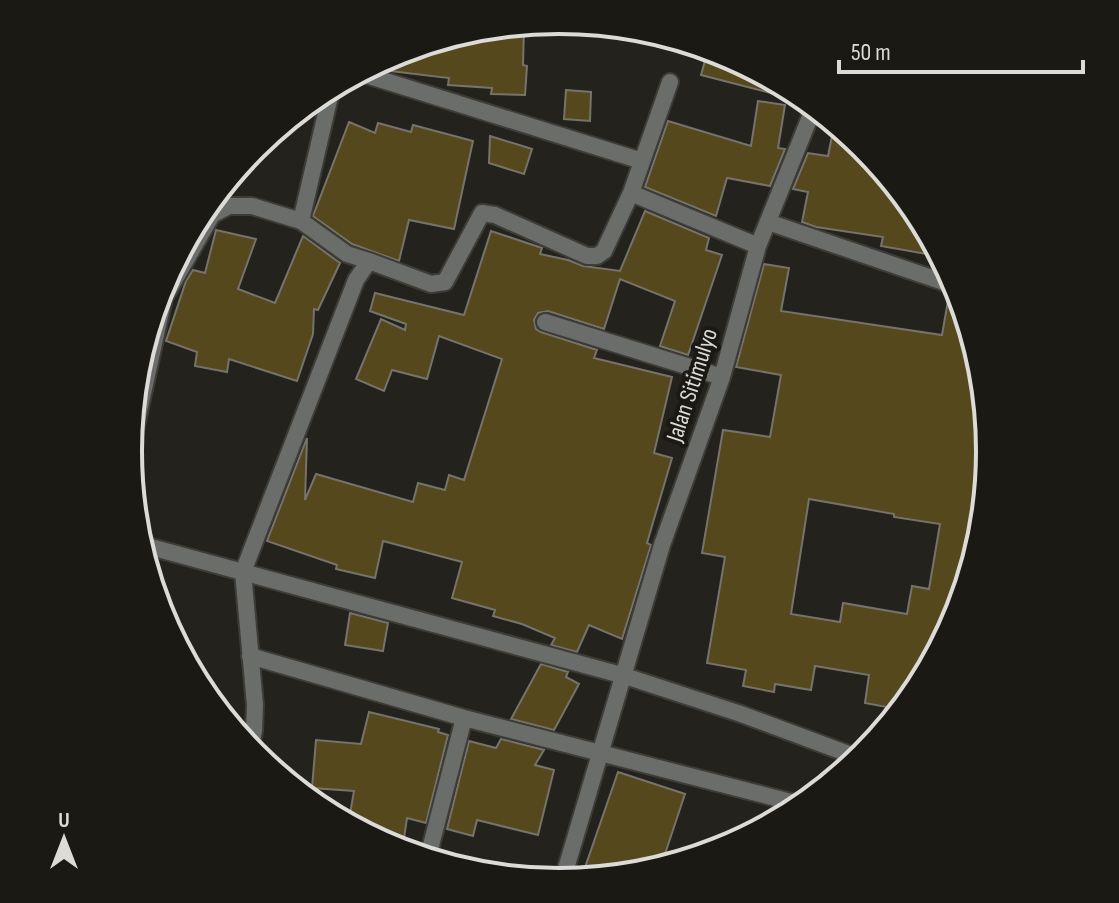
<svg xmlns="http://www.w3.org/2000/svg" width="1119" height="903" font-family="'Sofia Sans Condensed',sans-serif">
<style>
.building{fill:#55481d;stroke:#75736c;stroke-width:2;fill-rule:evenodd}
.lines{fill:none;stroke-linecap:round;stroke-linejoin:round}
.street-casing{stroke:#3e3c37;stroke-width:20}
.street{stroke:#6a6d6a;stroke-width:16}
.labels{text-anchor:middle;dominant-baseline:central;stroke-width:8;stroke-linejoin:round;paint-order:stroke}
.street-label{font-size:24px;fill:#dcdbd7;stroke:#1b1914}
.rim{fill:none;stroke:#dcdbd7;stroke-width:4}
</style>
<rect width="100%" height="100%" fill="#24221d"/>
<path class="building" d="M524,27L523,65L527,66L525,95L491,94L492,88L448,85L449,78L390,71L375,66L395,53Z
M708,50L725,53L783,92L782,96L701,75Z
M566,90L591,92L590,121L564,119Z
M758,101L785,105L778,148L785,149L770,186L727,178L716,216L645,187L668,121L751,146Z
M349,122L375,133L378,123L411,132L413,125L473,141L454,229L409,220L399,261L352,244L313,216Z
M834,126L865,147L938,256L881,246L883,237L816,227L802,222L808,192L793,189L808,153L828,156Z
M490,136L532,149L524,174L489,163Z
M645,211L709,238L706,250L722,255L688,355L660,346L675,301L620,279L604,329L548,311L538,313L534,320L536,329L541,332L597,350L594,358L672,377L654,453L672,458L647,543L651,545L622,639L589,625L577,652L551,645L555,638L522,624L493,616L495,610L452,598L462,562L383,541L375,578L336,569L337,565L267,541L307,438L305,500L316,474L413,502L418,483L445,490L449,475L464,480L502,359L439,336L427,379L392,370L384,391L356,379L381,319L405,330L406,324L370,311L375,293L464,315L491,231L542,248L540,254L568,260L583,266L620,271Z
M216,230L256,239L238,289L275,303L303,236L340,263L318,310L314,309L313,334L297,381L229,359L227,372L195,366L197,352L166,341L186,281L193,270L205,273Z
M764,264L789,268L781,311L942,335L949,295L960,298L991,452L958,617L897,709L865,703L869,675L815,666L811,690L775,684L774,692L743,686L746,670L707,663L725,557L702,553L723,430L770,437L781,375L736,367ZM809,499L894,514V517L940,524L929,589L912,586L907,614L843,603L840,622L791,614Z
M350,613L388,623L383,651L345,645Z
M541,664L568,672L566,677L579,684L554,730L511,719Z
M369,712L439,729L438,732L448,735L426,823L407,818L402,852L394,850L349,820L354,791L312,788L316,740L361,744Z
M501,739L544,750L535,765L554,770L538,835L477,820L473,836L447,829L469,741L496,748Z
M618,772L685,794L662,863L581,879Z"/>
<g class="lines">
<defs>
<path id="street" d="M363,74L642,161
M631,193L758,246
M301,221L330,96
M768,222L958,287
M369,261L431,284L445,282L482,213L495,215L587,256H597L604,251L631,193L670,82
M159,295L164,298L212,215L229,206H252L301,221L347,254L369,261L356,280L243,572L255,705L254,731L250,750
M545,322L722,377
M129,457L164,298
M147,546L625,676L741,714L862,759
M250,656L464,718L795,803
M428,857L464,718
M562,882L662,545L722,377L758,246L812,112"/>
</defs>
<use href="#street" class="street-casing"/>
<use href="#street" class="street"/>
</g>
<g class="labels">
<g class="street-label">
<text transform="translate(692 385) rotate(-72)">Jalan Sitimulyo</text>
</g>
</g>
<path d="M0 0H1119V903H0ZM142 451a417 417 0 1 1 834 0a417 417 0 1 1-834 0Z" fill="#1b1914" fill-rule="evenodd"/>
<path class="rim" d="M142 451a417 417 0 1 1 834 0a417 417 0 1 1-834 0Z"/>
<g transform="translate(64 839)" stroke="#1b1914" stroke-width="6" paint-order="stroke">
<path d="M0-6L14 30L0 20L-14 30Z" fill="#dcdbd7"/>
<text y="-12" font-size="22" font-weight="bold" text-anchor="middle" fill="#dcdbd7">U</text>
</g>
<path d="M839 60v12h244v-12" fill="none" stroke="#dcdbd7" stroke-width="4"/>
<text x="851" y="60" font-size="24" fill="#dcdbd7" stroke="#1b1914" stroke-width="6" paint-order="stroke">50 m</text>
</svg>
